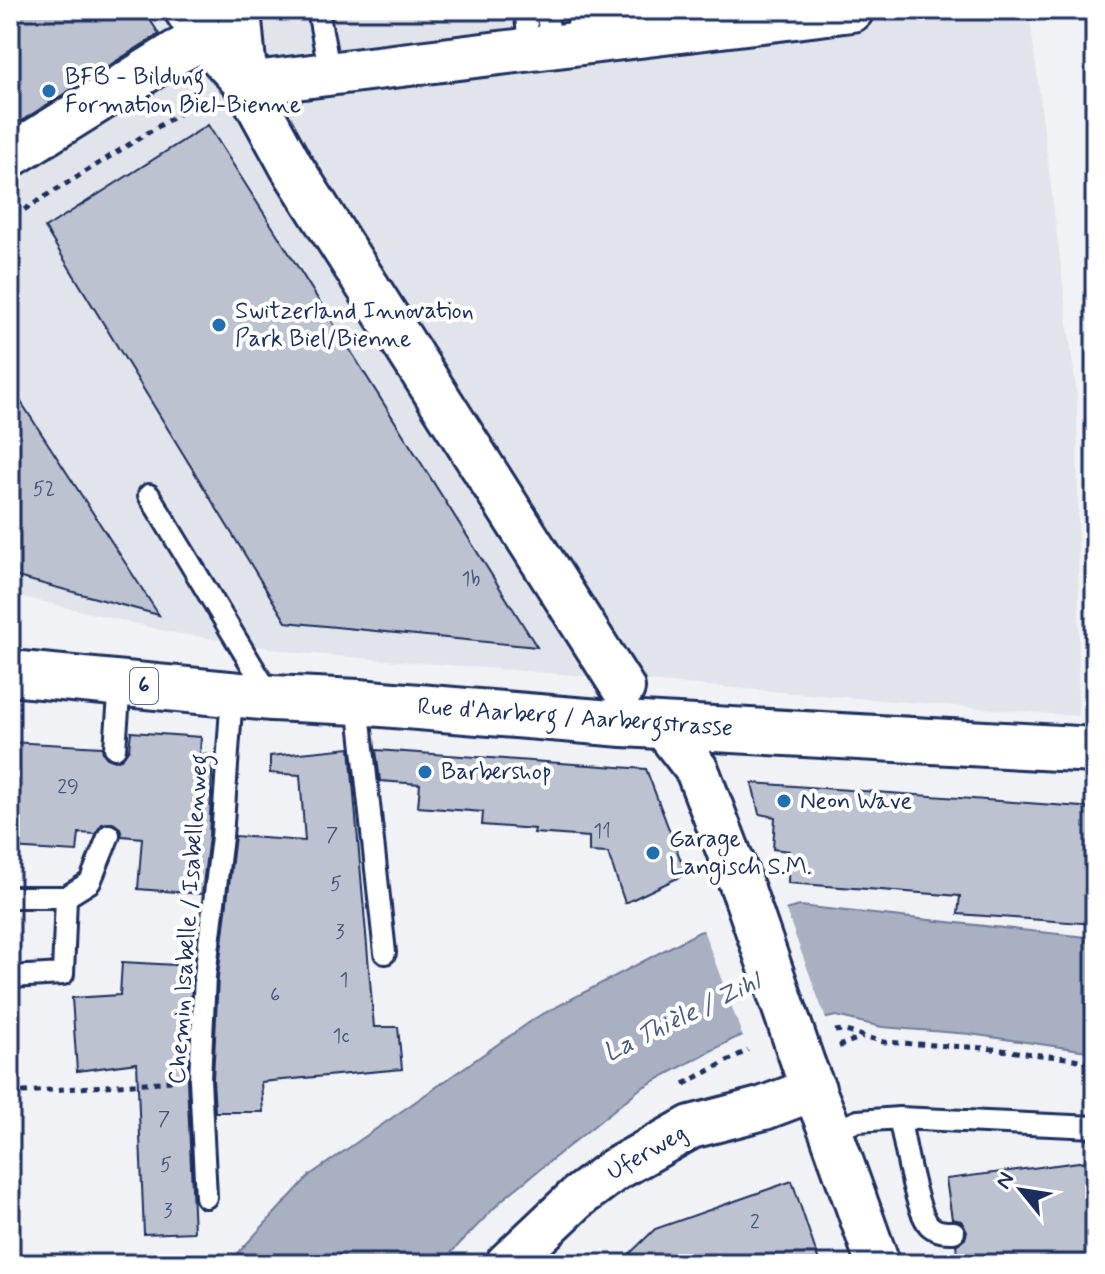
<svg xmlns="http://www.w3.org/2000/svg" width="1105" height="1274" font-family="Mynerve,sans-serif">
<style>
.built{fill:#e1e4ea}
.water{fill:#a8b0c2;stroke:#707c9a;stroke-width:2}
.pier{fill:#f1f2f5}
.building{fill:#bcc2d0;stroke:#1b2f5e;stroke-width:2}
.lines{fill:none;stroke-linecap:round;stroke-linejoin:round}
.lane-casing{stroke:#1b2f5e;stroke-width:26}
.street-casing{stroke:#1b2f5e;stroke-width:48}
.primary-casing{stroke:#1b2f5e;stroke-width:50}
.path{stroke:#1b2f5e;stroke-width:5;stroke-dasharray:6 6;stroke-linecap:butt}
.lane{stroke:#fff;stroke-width:20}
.street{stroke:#fff;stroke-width:42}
.primary{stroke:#fff;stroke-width:44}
.street-bridge-casing{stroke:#1b2f5e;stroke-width:48;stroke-linecap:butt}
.street-bridge{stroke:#fff;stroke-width:42}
.poi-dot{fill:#1f6fb2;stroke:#fff;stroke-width:3}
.labels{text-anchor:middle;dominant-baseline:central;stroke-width:8;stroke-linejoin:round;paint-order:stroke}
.number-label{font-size:20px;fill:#43547a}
.shield{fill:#fff;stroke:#5f6d8e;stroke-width:2}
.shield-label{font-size:22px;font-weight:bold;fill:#1b2f5e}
.poi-label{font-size:24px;fill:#1b2f5e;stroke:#fff;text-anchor:start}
.street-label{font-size:24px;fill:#1b2f5e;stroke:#fff}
.water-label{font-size:26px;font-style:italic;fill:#4c5c81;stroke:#fff}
</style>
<rect width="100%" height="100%" fill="#f1f2f5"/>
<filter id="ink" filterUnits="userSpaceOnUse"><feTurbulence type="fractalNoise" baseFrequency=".0125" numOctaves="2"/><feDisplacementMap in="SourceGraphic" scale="16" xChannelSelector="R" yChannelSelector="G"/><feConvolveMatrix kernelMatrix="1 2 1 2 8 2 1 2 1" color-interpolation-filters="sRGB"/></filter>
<g filter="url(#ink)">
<path class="built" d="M10,10H1029L1077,397L1079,633L1078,716L300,653L170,632L10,594Z"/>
<path class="water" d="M800,906L1095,938V1052L970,1034L882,1027L836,1016L735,1038L641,1088L503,1199L440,1264H228L310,1175L537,1017L699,932Z"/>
<path class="pier" d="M784,905L827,1022L744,1040L702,927Z"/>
<path class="building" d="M10,10H144L159,34L10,128Z
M208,125L265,215L537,647L286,622L45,228Z
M10,385L159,615L10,575Z
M131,732L201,737L200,754L213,755L209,836L202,894L138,889L142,838L122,836L120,828L113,823L102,824L95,834L79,833L77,852L10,848V742L102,747L103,753L107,758L115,761L121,759L129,749Z
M350,748L374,1027H398L402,1069L261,1082L263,1112H215L213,1079L218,977L235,836L305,841L300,775L270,773V756Z
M376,750L646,769L686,874L625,903L608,853L589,852V837L534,833L535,829L482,825L483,812L418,807L420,784L380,781Z
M752,783L1095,808V924L958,914L960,896L788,883L789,851L773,849L775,817L759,814Z
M122,962L193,966L187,1080L194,1232L144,1234L137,1063L77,1071L72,998L120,995Z
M1095,1160V1264H959L956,1245L965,1239L967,1231L961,1221L952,1219L946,1179Z
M792,1181L820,1264H619L655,1229Z"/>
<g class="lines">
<defs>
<path id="lane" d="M318,10L330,75
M525,10L530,49
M546,10L552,46
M577,10L581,42
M149,495L271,697
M358,702L385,953
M115,748L120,684
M10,897H66L63,974L10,977
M66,897L90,882L109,835
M899,1118C905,1141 915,1212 930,1226C937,1232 945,1232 954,1232
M831,1132L858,1121L899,1118L1095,1127
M206,1197L200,1079L205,976L222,837L232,694"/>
<path id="street" d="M186,10L204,38L246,84L291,166L623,688
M239,10L246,84
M246,84L852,10
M10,156L175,53L204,38
M663,726L697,770L744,892
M804,1066L831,1132L878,1264
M507,1264L578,1197L614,1170L691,1127L764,1108L814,1089"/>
<path id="primary" d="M10,673L272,698L358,702L623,724L1095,750"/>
</defs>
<use href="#lane" class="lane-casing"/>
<use href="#street" class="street-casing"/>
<use href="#primary" class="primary-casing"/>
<path class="path" d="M14,216L204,98
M835,1031L842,1030L884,1042L984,1048L1074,1059L1095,1064
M842,1048L841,1045L862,1037
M684,1084L748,1050
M10,1093L173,1081"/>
<use href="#lane" class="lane"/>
<use href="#street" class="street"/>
<use href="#primary" class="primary"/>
<defs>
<path id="street-bridge" d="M744,892L804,1066"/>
</defs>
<use href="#street-bridge" class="street-bridge-casing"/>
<use href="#street-bridge" class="street-bridge"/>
</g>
</g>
<g class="poi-dot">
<circle cx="49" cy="91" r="8"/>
<circle cx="219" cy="325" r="8"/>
<circle cx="425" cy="772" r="8"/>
<circle cx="784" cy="801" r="8"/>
<circle cx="653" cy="853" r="8"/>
</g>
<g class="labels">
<g class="number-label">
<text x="44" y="489">52</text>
<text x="471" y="579">1b</text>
<text x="68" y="787">29</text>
<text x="602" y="831">11</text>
<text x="332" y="835">7</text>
<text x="336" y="884">5</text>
<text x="340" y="932">3</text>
<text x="344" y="980">1</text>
<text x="275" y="995">6</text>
<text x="341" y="1036">1c</text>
<text x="164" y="1119">7</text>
<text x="166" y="1165">5</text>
<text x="168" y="1211">3</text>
<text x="755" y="1222">2</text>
</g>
<rect class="shield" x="130" y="668" width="28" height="36" rx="6"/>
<g class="shield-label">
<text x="144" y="686">6</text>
</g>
<g class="poi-label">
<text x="65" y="77">BFB - Bildung<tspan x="65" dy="28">Formation Biel-Bienne</tspan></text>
<text x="235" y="311">Switzerland Innovation<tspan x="235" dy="28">Park Biel/Bienne</tspan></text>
<text x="441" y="772">Barbershop</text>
<text x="800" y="801">Neon Wave</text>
<text x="669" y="839">Garage<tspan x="669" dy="28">Langisch S.M.</tspan></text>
</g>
<g class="street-label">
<text transform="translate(575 718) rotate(4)">Rue d'Aarberg / Aarbergstrasse</text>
<text transform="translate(189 919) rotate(-86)">Chemin Isabelle / Isabellenweg</text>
<text transform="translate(647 1153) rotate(-30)">Uferweg</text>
</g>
<g class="water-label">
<text transform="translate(682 1018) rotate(-26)">La Thièle / Zihl</text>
</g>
</g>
<rect width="1105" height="1274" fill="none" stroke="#fff" stroke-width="40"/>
<rect x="20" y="20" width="1065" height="1234" fill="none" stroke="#1b2f5e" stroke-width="3" filter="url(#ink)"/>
<g transform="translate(1021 1190) rotate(300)" stroke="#ffffff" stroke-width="6" paint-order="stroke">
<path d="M0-6L14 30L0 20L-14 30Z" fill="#1b2f5e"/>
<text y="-12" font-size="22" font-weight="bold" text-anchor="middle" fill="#1b2f5e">N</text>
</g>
</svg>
